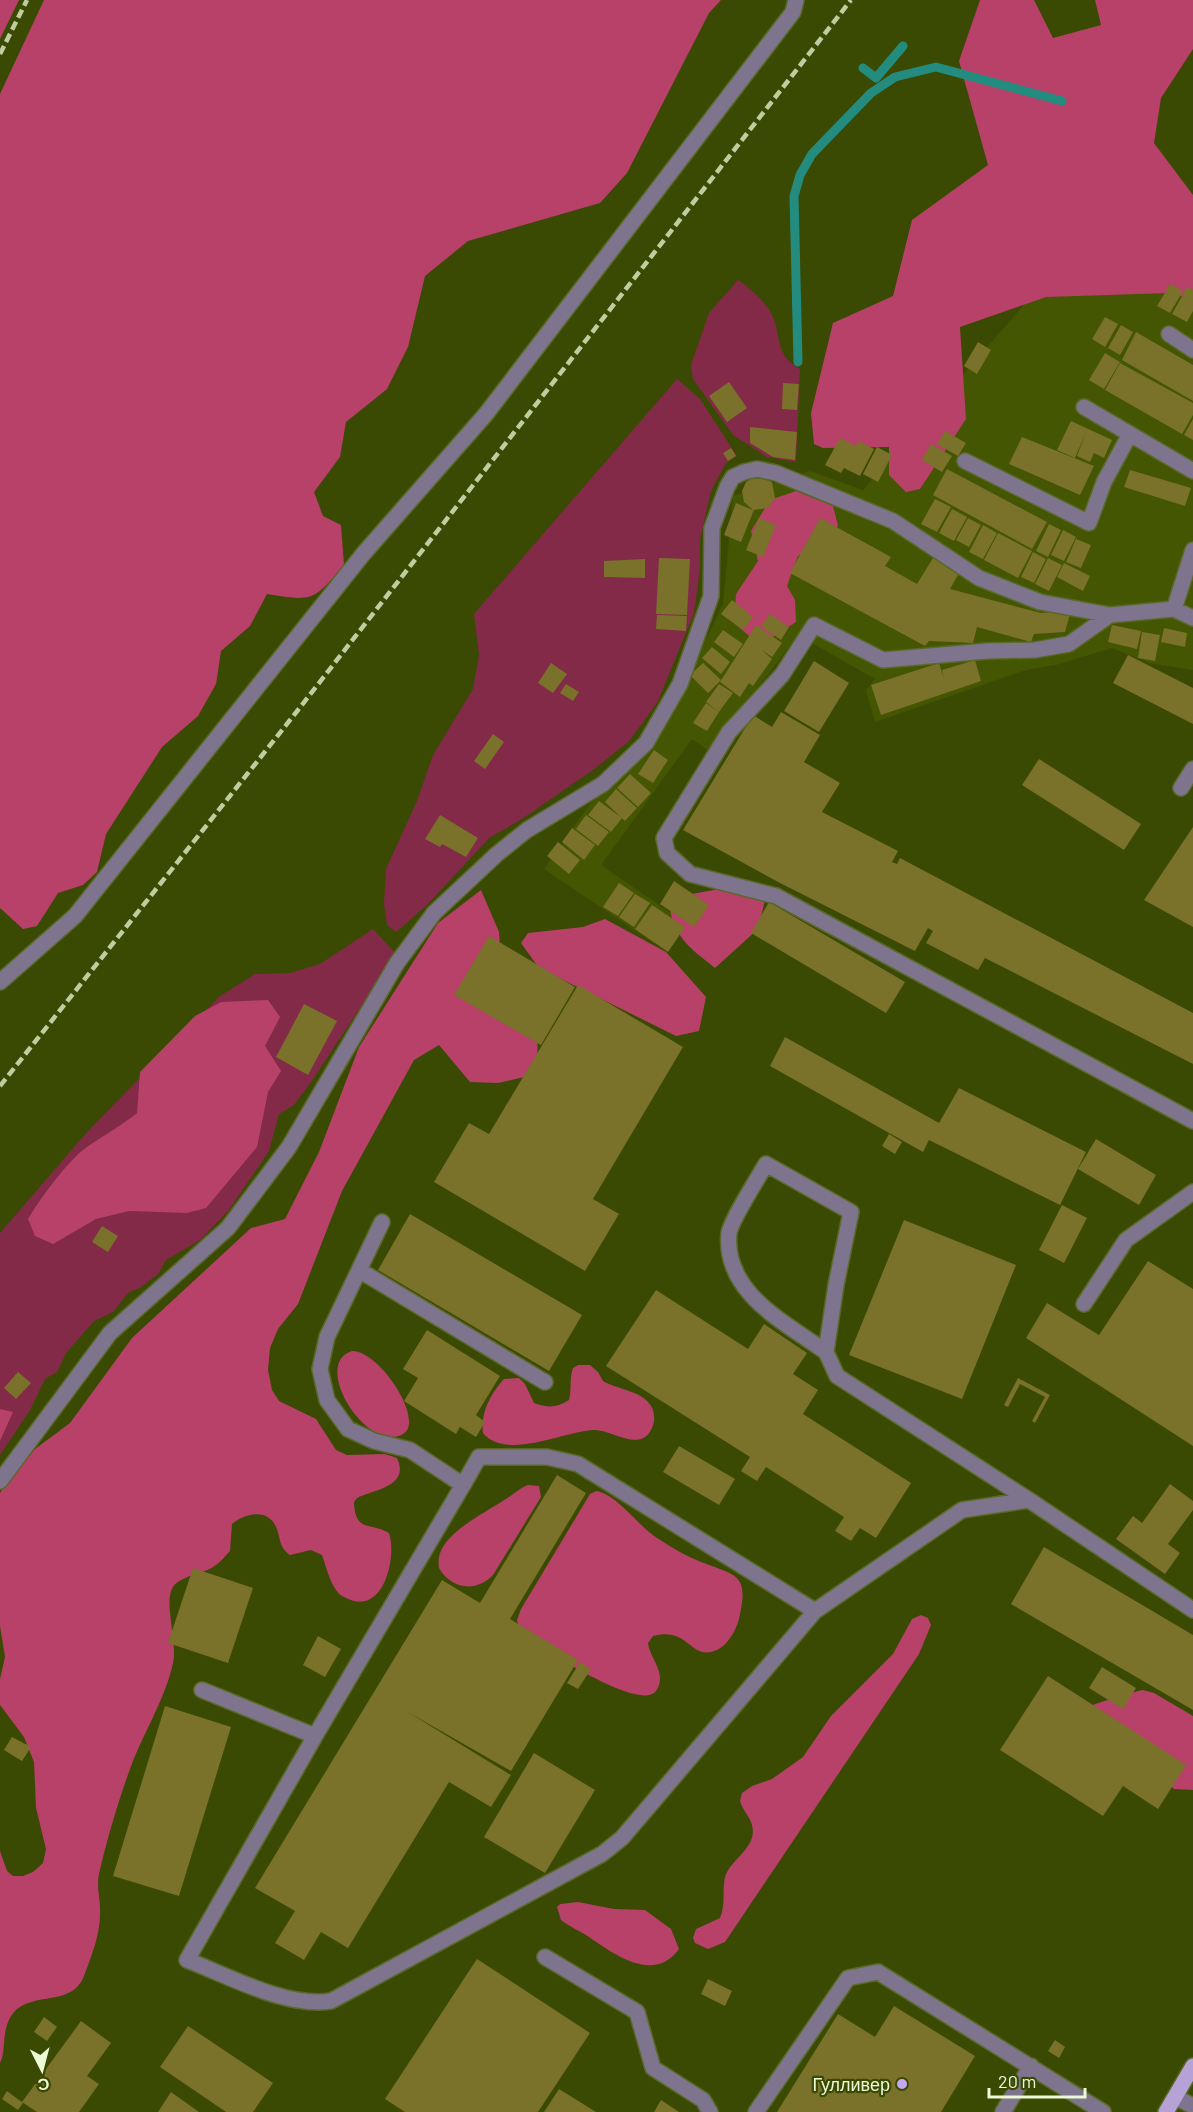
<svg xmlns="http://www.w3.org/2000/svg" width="1193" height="2112" font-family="Barlow,sans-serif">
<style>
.built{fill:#445602}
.green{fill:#832a49}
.forest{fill:#b74169}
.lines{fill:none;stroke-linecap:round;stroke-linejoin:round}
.stream{stroke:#248c7f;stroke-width:9}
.building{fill:#7a712a}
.minor-casing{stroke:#5a6928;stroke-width:18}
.major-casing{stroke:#5a6928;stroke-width:18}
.minor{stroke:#7e748e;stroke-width:15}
.major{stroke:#b7a2d7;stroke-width:15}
.rail{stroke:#c0cda1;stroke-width:4.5;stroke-dasharray:9 4.5;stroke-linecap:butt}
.poi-dot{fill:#c5a7f1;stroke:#3a4a02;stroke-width:2}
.labels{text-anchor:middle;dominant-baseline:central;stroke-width:4.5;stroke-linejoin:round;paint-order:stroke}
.poi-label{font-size:18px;fill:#ecf8d6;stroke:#3a4a02;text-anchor:end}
</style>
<rect width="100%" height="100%" fill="#3a4a02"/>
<path class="built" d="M1081,239L1193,270V670L1149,663L1112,648L1056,665L1026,670L875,722L866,690L875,679L798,635L709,751L692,739L601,865L675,916L655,944L544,869L590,804L638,761L667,720L723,604L733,496L810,471L863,490Z"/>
<path class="green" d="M738,280C751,289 763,299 771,313C783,336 773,354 800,369L796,462L767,457L733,435L693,379L691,365L709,313Z
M677,379L700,399L737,456L726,463L711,491L700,539V569L694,613L658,701L644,721L628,742L597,767L522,819L489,838L427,905L396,932L387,925L384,903L386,869L417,801L433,755L473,689L479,655L474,614Z
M373,929L396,954L311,1082L294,1105L279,1114L269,1151L229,1210L200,1240L166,1260L158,1274L140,1288L129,1292L113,1312L94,1321L66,1353L57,1372L45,1379L30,1410L0,1455V1233L88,1131L220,996L255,974L290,973L320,964Z"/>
<path class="forest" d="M0,0H19L0,39Z
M44,0H721L709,13L627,173L600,203L468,241L425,276L408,347L387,389L346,422L340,457L314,492L323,516L341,525L344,565C314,600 314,602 267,594L250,626L221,651L216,684L198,716L162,747L106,834L97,872L83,885L58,893L37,926L23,929L0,908V94Z
M980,0H1034L1053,38L1101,25L1095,0H1193V49L1161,98L1154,143L1193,195V299L1169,293L1046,297L960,327L966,419L920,489L906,492L889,475V447L823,448L814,444L811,413L833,323L893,296L912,220L988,165L959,61Z
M796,491L833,506L838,526L798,556L787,586L795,600L796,622L760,645L734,623L736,594L758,561L751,531L770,500Z
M730,887L765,900L758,929L715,968C690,948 673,937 669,903L681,896Z
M481,890L499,932L502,982L538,1017L537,1074L498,1083L470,1082L439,1045L414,1060L342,1191L298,1304L278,1329L270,1348L268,1370L272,1390L279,1401L316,1419L336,1450L347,1455L385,1454L397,1458C410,1486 376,1489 357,1498L354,1502C355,1533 371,1522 389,1533C397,1557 384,1612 351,1600C344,1597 340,1596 336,1590C329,1580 326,1566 322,1555L311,1550L290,1555C278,1547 281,1536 275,1525C266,1508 244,1514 232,1524L230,1551C225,1556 220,1563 213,1567C202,1574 180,1576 173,1587C163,1602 178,1642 173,1663C165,1700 143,1733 130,1769C118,1802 107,1839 99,1874C96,1887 101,1901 100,1915C100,1935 91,1957 84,1976C72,2007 34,1991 14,2012C0,2029 7,2050 0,2063V1851L7,1871L13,1876H23L33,1872L43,1863L46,1849L36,1808L34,1762L24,1737L0,1705V1679L5,1657L0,1626V1493L10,1476L35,1449L70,1423L132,1338L251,1228L285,1219L319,1152L359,1047L438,923Z
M605,919L666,952L706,997L699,1031L676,1036L539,968L521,943L528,933L583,927Z
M268,1000L280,1017L265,1046L281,1071L268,1092L257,1147L206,1208L187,1213L129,1211L96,1219L53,1244L35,1236L28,1219C39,1200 69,1159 87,1147C104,1135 121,1126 137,1113L140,1072L195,1016L221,1002Z
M352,1351C379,1350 426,1421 403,1434C368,1455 310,1364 352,1351Z
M578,1365H590L598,1372L603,1381C616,1389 643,1391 651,1406C655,1412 655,1422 652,1428C640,1454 612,1429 594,1430C565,1431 506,1461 483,1433C480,1413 491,1393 504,1379L519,1378L525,1384L534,1403C548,1408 556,1408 569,1400C572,1389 569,1379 573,1368Z
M0,1409L13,1412L0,1441Z
M528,1485L539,1486L541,1497L493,1575C476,1593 451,1589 439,1568C433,1536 483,1515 504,1500C513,1495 518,1489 528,1485Z
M596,1491C617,1494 637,1525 657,1538C671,1547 686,1556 701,1562C734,1575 749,1573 740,1614C738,1627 730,1642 719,1649C690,1664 691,1626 653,1636L648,1643C650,1659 668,1674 656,1691C640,1713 539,1646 520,1633L517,1620L521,1609L590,1494Z
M921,1615L928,1618L931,1625L919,1654L725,1942L708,1949L695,1943L693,1938L696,1929L720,1918C726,1904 722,1890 725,1877C731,1858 758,1848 752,1825C750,1817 742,1809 740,1801L742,1793L752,1786L772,1779L803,1757L831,1716L893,1654L912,1619Z
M1143,1690L1154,1693L1193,1716V1790L1174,1789L1091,1706C1095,1703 1137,1691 1143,1690Z
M578,1902L614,1909L645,1910L671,1929L679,1949C654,1984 614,1954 589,1937C580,1931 570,1927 561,1920L557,1907L560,1904Z"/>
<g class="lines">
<path class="stream" d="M863,68L876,78L903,46
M798,362L794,196L800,175L812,154L871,93L895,77L936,67L1062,101"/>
</g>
<path class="building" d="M1170,284L1183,291L1170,313L1157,306Z
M1187,287L1193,290V311L1187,322L1172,314Z
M1105,317L1118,324L1105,347L1092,339Z
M1121,325L1133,332L1120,355L1108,348Z
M1136,332L1193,365V401L1122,360Z
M978,342L991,350L977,374L964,366Z
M1105,353L1120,362L1104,389L1089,380Z
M1120,363L1193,403V415L1182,434L1105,390Z
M729,382L747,408L727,422L709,396Z
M783,383L799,384L797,410L782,409Z
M1193,419V440L1184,435Z
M1071,421L1112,440L1104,458L1094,453L1090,462L1077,456L1086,432L1075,458L1057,450Z
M750,427L797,432L795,460L773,457L750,443Z
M945,431L966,443L958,456L937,444Z
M1022,437L1094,466L1080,495L1009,464Z
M840,438L856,446L859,441L874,449L860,476L844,468L841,473L825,465Z
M931,444L952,456L942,472L922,460Z
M877,447L892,455L878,482L863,474Z
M731,448L736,456L728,461L723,453Z
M947,469L1047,522L1032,549L933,495Z
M1130,470L1191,488L1185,506L1124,487Z
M756,476L772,482L775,498L768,508L754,510L741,542L724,535L736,503L753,510L744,502L742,491L746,482Z
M935,499L951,507L937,532L921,524Z
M952,509L967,517L954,541L939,533Z
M759,518L776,525L763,557L746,550Z
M820,518L891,557L885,566L917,584L933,558L959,573L950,589L1041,613L1071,610L1065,632L1034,634L1031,642L977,627L973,643L929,641L925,646L790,573Z
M968,518L981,525L969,547L956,540Z
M1049,524L1061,530L1048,557L1036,551Z
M983,525L997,533L983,559L969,552Z
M1063,530L1076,537L1064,561L1051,555Z
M998,533L1032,551L1018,578L984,560Z
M1076,539L1091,545L1081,568L1066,562Z
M1033,552L1046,559L1034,583L1021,577Z
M659,558L690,559L687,615L656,614Z
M1048,558L1062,565L1049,591L1035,584Z
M645,559V578L604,577V561Z
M1064,563L1090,576L1083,591L1057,577Z
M732,600L753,617L743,630L721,614Z
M770,614L789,627L781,640L761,626Z
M657,615L687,616L686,631L656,629Z
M756,625L782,643L772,657L762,650L772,659L753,686L749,683L740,697L720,682Z
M1112,625L1141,631L1137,649L1108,642Z
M1164,628L1187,633L1185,647L1161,642Z
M723,630L743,644L734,657L714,642Z
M1142,632L1160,635L1155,661L1138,658Z
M712,647L730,662L721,674L702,658Z
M1128,655L1193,688V724L1113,683Z
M975,660L981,681L881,715L871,685L939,663L944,679L942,670Z
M814,661L849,683L819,732L784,711Z
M551,663L567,674L553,693L538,683Z
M703,663L721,680L708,693L690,675Z
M566,684L579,692L573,701L560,693Z
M719,684L733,693L719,712L706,702Z
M706,703L719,712L707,731L693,723Z
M781,712L820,735L804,762L840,783L822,812L898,851L892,862L897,864L900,858L1193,1013V1064L985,958L978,970L926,943L933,931L928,928L915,951L780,883L683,830L753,715L772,727Z
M493,734L504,742L485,769L474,761Z
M654,750L668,760L653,783L638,774Z
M1039,759L1141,824L1124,850L1022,785Z
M630,774L651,793L638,807L617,788Z
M616,789L637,808L625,821L605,802Z
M599,801L622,818L611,832L588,815Z
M440,815L478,838L466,857L442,844L440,847L425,839Z
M586,815L609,832L598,846L576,829Z
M1193,827V927L1144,900Z
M572,828L595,845L584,860L562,842Z
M558,842L580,860L569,874L547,856Z
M674,881L709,905L694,927L660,904Z
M619,883L634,893L618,916L603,907Z
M635,894L650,903L634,927L619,917Z
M769,902L905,982L886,1013L751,933Z
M652,905L685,927L668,952L635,929Z
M489,936L575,987L541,1045L454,995Z
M578,985L683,1047L593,1199L619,1214L585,1271L434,1182L469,1123L489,1134Z
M304,1004L337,1021L308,1075L276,1057Z
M785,1037L939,1123L959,1088L1086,1152L1060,1205L929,1140L923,1152L770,1066Z
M889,1134L902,1142L895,1154L882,1146Z
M1096,1139L1156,1175L1139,1205L1078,1169Z
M1062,1205L1087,1218L1064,1263L1039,1250Z
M410,1214L582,1315L549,1371L378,1270Z
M904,1220L1016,1265L962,1399L849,1355Z
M102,1226L118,1236L108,1252L92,1242Z
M1148,1261L1193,1289V1446L1026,1338L1047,1303L1099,1335Z
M656,1290L748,1349L764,1324L807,1353L793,1374L818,1390L803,1414L911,1483L876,1538L860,1528L851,1541L835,1531L844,1517L766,1467L757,1481L741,1471L750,1457L606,1366Z
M427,1330L500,1376L476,1415L485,1422L476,1437L460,1427L456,1434L404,1401L418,1378L403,1369Z
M18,1372L31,1383L16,1399L4,1388Z
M1018,1378L1050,1395L1035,1423L1032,1421L1045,1397L1020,1384L1008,1407L1004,1405Z
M679,1446L735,1479L719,1505L663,1472Z
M557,1475L586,1493L510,1619L578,1660L511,1771L406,1711L511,1775L491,1807L449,1782L348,1948L321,1932L304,1960L275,1943L295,1911L255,1888L442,1580L480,1603Z
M1170,1484L1193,1501V1510L1168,1544L1180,1553L1165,1574L1116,1539L1133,1516L1142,1523Z
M1044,1547L1193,1635V1710L1011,1604Z
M193,1568L253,1588L228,1663L168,1643Z
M318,1636L341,1649L325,1677L303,1665Z
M580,1662L591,1669L578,1689L567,1683Z
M1102,1667L1136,1688L1123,1709L1089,1688Z
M1048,1676L1186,1765L1158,1809L1123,1786L1103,1816L1000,1750Z
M165,1706L231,1727L179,1896L113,1876Z
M12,1737L31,1747L22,1761L4,1750Z
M534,1753L595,1790L545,1873L484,1837Z
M477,1959L590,2033L538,2112H405L385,2099Z
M708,1979L732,1991L725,2006L701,1994Z
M894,2006L975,2056L941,2112H777L838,2014L875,2037Z
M44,2017L57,2027L47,2041L34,2032Z
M81,2021L111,2043L87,2076L99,2084L79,2112H37L22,2102Z
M188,2026L273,2083L253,2112H226L160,2067Z
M1055,2040L1065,2047L1059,2058L1048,2051Z
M559,2089L596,2112H544Z
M7,2091L23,2103L18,2110L2,2099Z
M171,2092L199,2112H158Z
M661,2100L679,2112H654Z"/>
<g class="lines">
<defs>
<path id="minor" d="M1169,334L1193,350
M1084,407L1193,471
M965,461L1089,523L1104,482L1130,434
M1174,609L1193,550
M1193,618L1174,609L1110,615L1069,644L1035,650L987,651L883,660L814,625L782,675L729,732L664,838L667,853L690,874L776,896L1193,1121
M1181,788L1193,769
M0,982L75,916L364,553L486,414L793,12L796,0
M382,1222L327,1337L320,1369L327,1400L348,1429L374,1441L410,1450L463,1485L315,1736L187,1960C229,1976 286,2008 331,2001L602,1854L622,1838L815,1611L962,1510L1029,1500L1193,1610
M359,1270L545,1382
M1084,1304L1126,1240L1193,1192
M826,1352C786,1323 723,1293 729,1233C731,1220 758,1178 766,1164L851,1212L836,1285L826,1352L837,1376L1029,1500
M0,1481L110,1333L228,1228L289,1147L397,963L434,913L497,854L527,830L603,784L646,743L680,684L711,596L712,528L727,487L733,477L744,472L757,469L776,473L893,521L979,578L1040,602L1110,615
M463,1485L479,1457H547L578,1464L815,1611
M202,1690L315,1736
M545,1957L637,2012L653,2068L703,2100L710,2112
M1175,2097L1193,2106
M756,2112L848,1978L878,1972L1103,2112
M1003,2112L1031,2066"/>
<path id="major" d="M1166,2112L1193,2066"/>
</defs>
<use href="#minor" class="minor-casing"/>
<use href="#major" class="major-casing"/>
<use href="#minor" class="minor"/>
<use href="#major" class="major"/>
<path class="rail" d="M0,54L27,0
M0,1086L298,710L851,0"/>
</g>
<circle class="poi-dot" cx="902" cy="2084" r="6"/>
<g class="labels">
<g class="poi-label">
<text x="890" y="2084">Гулливер</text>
</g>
</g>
<g transform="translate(42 2070) rotate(174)" stroke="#3a4a02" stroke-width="4.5" paint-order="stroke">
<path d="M0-4.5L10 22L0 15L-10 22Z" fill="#ecf8d6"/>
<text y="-9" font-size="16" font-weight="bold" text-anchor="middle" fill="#ecf8d6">С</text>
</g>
<path d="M989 2088v9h96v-9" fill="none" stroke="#ecf8d6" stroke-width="3"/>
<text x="998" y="2088" font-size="18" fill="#ecf8d6" stroke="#3a4a02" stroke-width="4.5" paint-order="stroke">20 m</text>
</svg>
